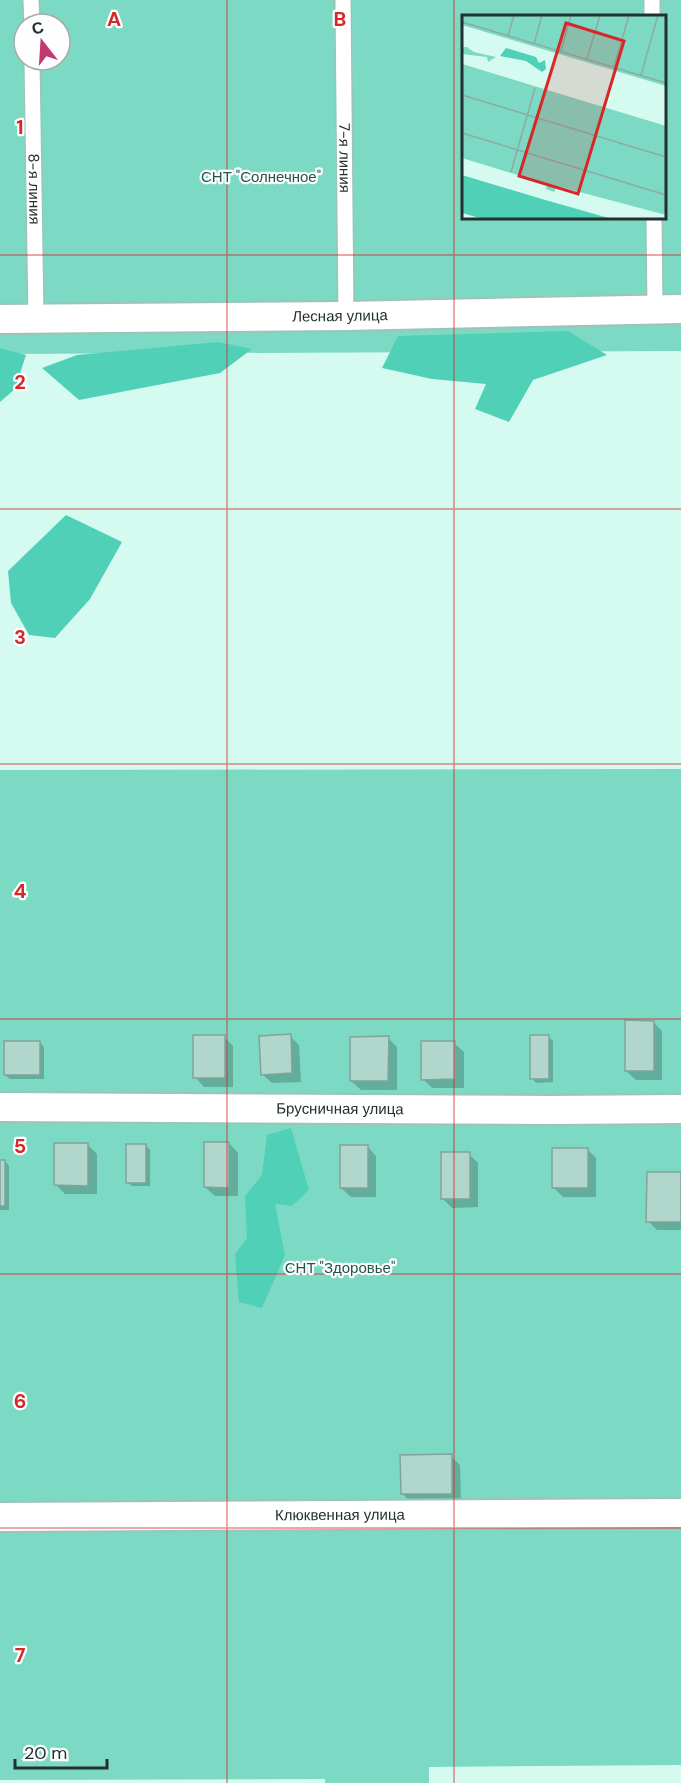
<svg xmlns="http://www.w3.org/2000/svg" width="681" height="1783" font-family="'DM Sans',sans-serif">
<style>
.green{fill:#7cd9c3;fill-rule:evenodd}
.forest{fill:#50d1b7}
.shadow{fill:#0003}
.building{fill:#b1d6cc;stroke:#80a49a;stroke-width:1.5}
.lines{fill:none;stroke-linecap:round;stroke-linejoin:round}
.lane-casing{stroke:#9ec3b9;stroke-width:18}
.street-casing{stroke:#9ec3b9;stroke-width:32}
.lane{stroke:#fff;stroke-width:15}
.street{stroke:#fff;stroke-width:28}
.grid{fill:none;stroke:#d62828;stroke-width:1.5;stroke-opacity:0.55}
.labels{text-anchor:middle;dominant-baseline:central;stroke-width:4.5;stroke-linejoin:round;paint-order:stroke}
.street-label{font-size:15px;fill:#22312d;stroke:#fefefe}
.park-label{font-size:15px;fill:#21564b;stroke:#fefefe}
.inset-road{fill:none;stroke:#8daaa2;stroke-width:1.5}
.view{fill:#d62828;fill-opacity:0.15;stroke:#d62828;stroke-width:3}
.inset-edge{fill:none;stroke:#22312d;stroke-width:3}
.grid-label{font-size:20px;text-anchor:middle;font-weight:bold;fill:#d62828;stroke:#fefefe;stroke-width:4.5;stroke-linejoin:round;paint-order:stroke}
</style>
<rect width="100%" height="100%" fill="#d5fbf0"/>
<path class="green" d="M0,0H681V351L0,354ZM464,16H664V218H464ZM24,24H60V60H24Z
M681,769V1765L429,1767V1783H325V1779L0,1780V770Z"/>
<path class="forest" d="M568,331L607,355L533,380L509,422L475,409L486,384L432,379L382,368L398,336Z
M218,342L252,349L220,373L79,400L42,368L77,355Z
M0,348L26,355L15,389L0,402Z
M66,515L122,542L90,599L55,638L29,635L11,603L8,571Z
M291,1128L309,1190L292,1206L275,1204L285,1255L262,1308L239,1302L235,1254L247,1238L245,1196L262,1175L267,1135Z"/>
<path class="shadow" d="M653,1022L662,1031V1080H636L626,1071Z
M290,1036L299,1045L301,1082L272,1083L262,1074Z
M224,1037L233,1046V1087H204L195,1077Z
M549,1037L553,1041V1082L536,1083L532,1078Z
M388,1038L397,1047V1090H361L351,1081Z
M40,1042L44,1047V1079H10L5,1075Z
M454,1043L464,1052V1088H432L423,1079Z
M229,1143L238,1153V1196H215L205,1187Z
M88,1145L97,1154V1194H65L56,1185Z
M146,1145L150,1150V1186H132L128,1182Z
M367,1146L376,1156V1197H351L341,1188Z
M587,1149L596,1158V1197H563L554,1188Z
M469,1154L478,1163V1207L452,1208L442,1198Z
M0,1161H5L9,1166V1210H0Z
M681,1174V1230H657L648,1221Z
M451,1456L460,1465L461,1502L411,1503L402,1493Z"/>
<path class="building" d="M625,1020L654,1021V1071H625Z
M291,1034L292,1073L261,1075L259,1036Z
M193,1035H225V1078H193Z
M530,1035H549V1079H530Z
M389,1036L388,1081H350V1037Z
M4,1041H40V1075H4Z
M421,1041H455V1079L421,1080Z
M204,1142H229V1188L204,1187Z
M54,1143H88V1186L54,1185Z
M126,1144H146V1183H126Z
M340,1145H368V1188H340Z
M552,1148H588V1188H552Z
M441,1152H470V1199H441Z
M0,1160H5V1206H0Z
M647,1172H681V1222H646Z
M452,1454V1494H401L400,1455Z"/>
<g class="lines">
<defs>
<g id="lane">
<path d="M31,0L32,24"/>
<path id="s1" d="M343,0L346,316"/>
<path d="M652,0V16"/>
<path id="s2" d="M32,60L36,318"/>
<path d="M654,218L655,309"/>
</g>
<g id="street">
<path id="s3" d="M0,319L346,316L681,309"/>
<path id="s4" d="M0,1107L550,1110L681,1109"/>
<path id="s5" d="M0,1517L681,1513"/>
</g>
</defs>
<use href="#lane" class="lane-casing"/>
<use href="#street" class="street-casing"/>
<use href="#lane" class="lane"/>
<use href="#street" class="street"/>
</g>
<path class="grid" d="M227,0V1783M454,0V1783M0,255H681M0,509H681M0,764H681M0,1019H681M0,1274H681M0,1528H681"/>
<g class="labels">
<g class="street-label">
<text stroke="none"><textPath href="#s1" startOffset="158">7-я линия</textPath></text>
<text stroke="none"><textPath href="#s2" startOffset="129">8-я линия</textPath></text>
<text stroke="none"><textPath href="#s3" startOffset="340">Лесная улица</textPath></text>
<text stroke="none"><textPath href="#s4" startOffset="340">Брусничная улица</textPath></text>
<text stroke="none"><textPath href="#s5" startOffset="340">Клюквенная улица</textPath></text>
</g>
<g class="park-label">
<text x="261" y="177">СНТ "Солнечное"</text>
<text x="340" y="1268">СНТ "Здоровье"</text>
</g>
</g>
<g transform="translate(462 15)">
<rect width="204" height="204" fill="#d5fbf0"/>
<path d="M0,0H204V71L0,10ZM5,32L12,37L34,42L26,47L25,42L0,39L1,32ZM0,49L204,111V200L95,171L92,177L84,174L85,169L0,143Z" fill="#7cd9c3"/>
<path d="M44,33L74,42L77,48L83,45L84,54L80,57L64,46L38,41ZM0,160L80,184L150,204H21L0,198Z" fill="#50d1b7"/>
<path class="inset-road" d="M0,7L204,68M46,21L52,0M72,29L80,0M99,36L109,0M125,44L138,0M152,52L167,0M179,60L196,0M0,80L204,142M0,118L204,180M49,157L73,73"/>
<path class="view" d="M104,8L162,26L116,179L57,161Z"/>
<rect width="204" height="204" class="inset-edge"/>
</g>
<g class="grid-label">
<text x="114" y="26">A</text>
<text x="340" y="26">B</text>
<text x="20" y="134">1</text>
<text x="20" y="389">2</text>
<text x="20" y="644">3</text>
<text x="20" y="898">4</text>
<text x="20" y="1153">5</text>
<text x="20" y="1408">6</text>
<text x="20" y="1662">7</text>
</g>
<g transform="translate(42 42) rotate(343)"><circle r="28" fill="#fefefe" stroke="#a6acaa" stroke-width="1.5"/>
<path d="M0-4.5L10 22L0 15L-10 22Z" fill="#c13872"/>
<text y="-9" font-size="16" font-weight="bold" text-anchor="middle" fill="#22312d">С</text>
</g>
<path d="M15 1759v9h92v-9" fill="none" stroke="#22312d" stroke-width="3"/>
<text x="24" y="1759" font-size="18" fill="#22312d" stroke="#fefefe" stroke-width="4.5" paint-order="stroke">20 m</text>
</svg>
